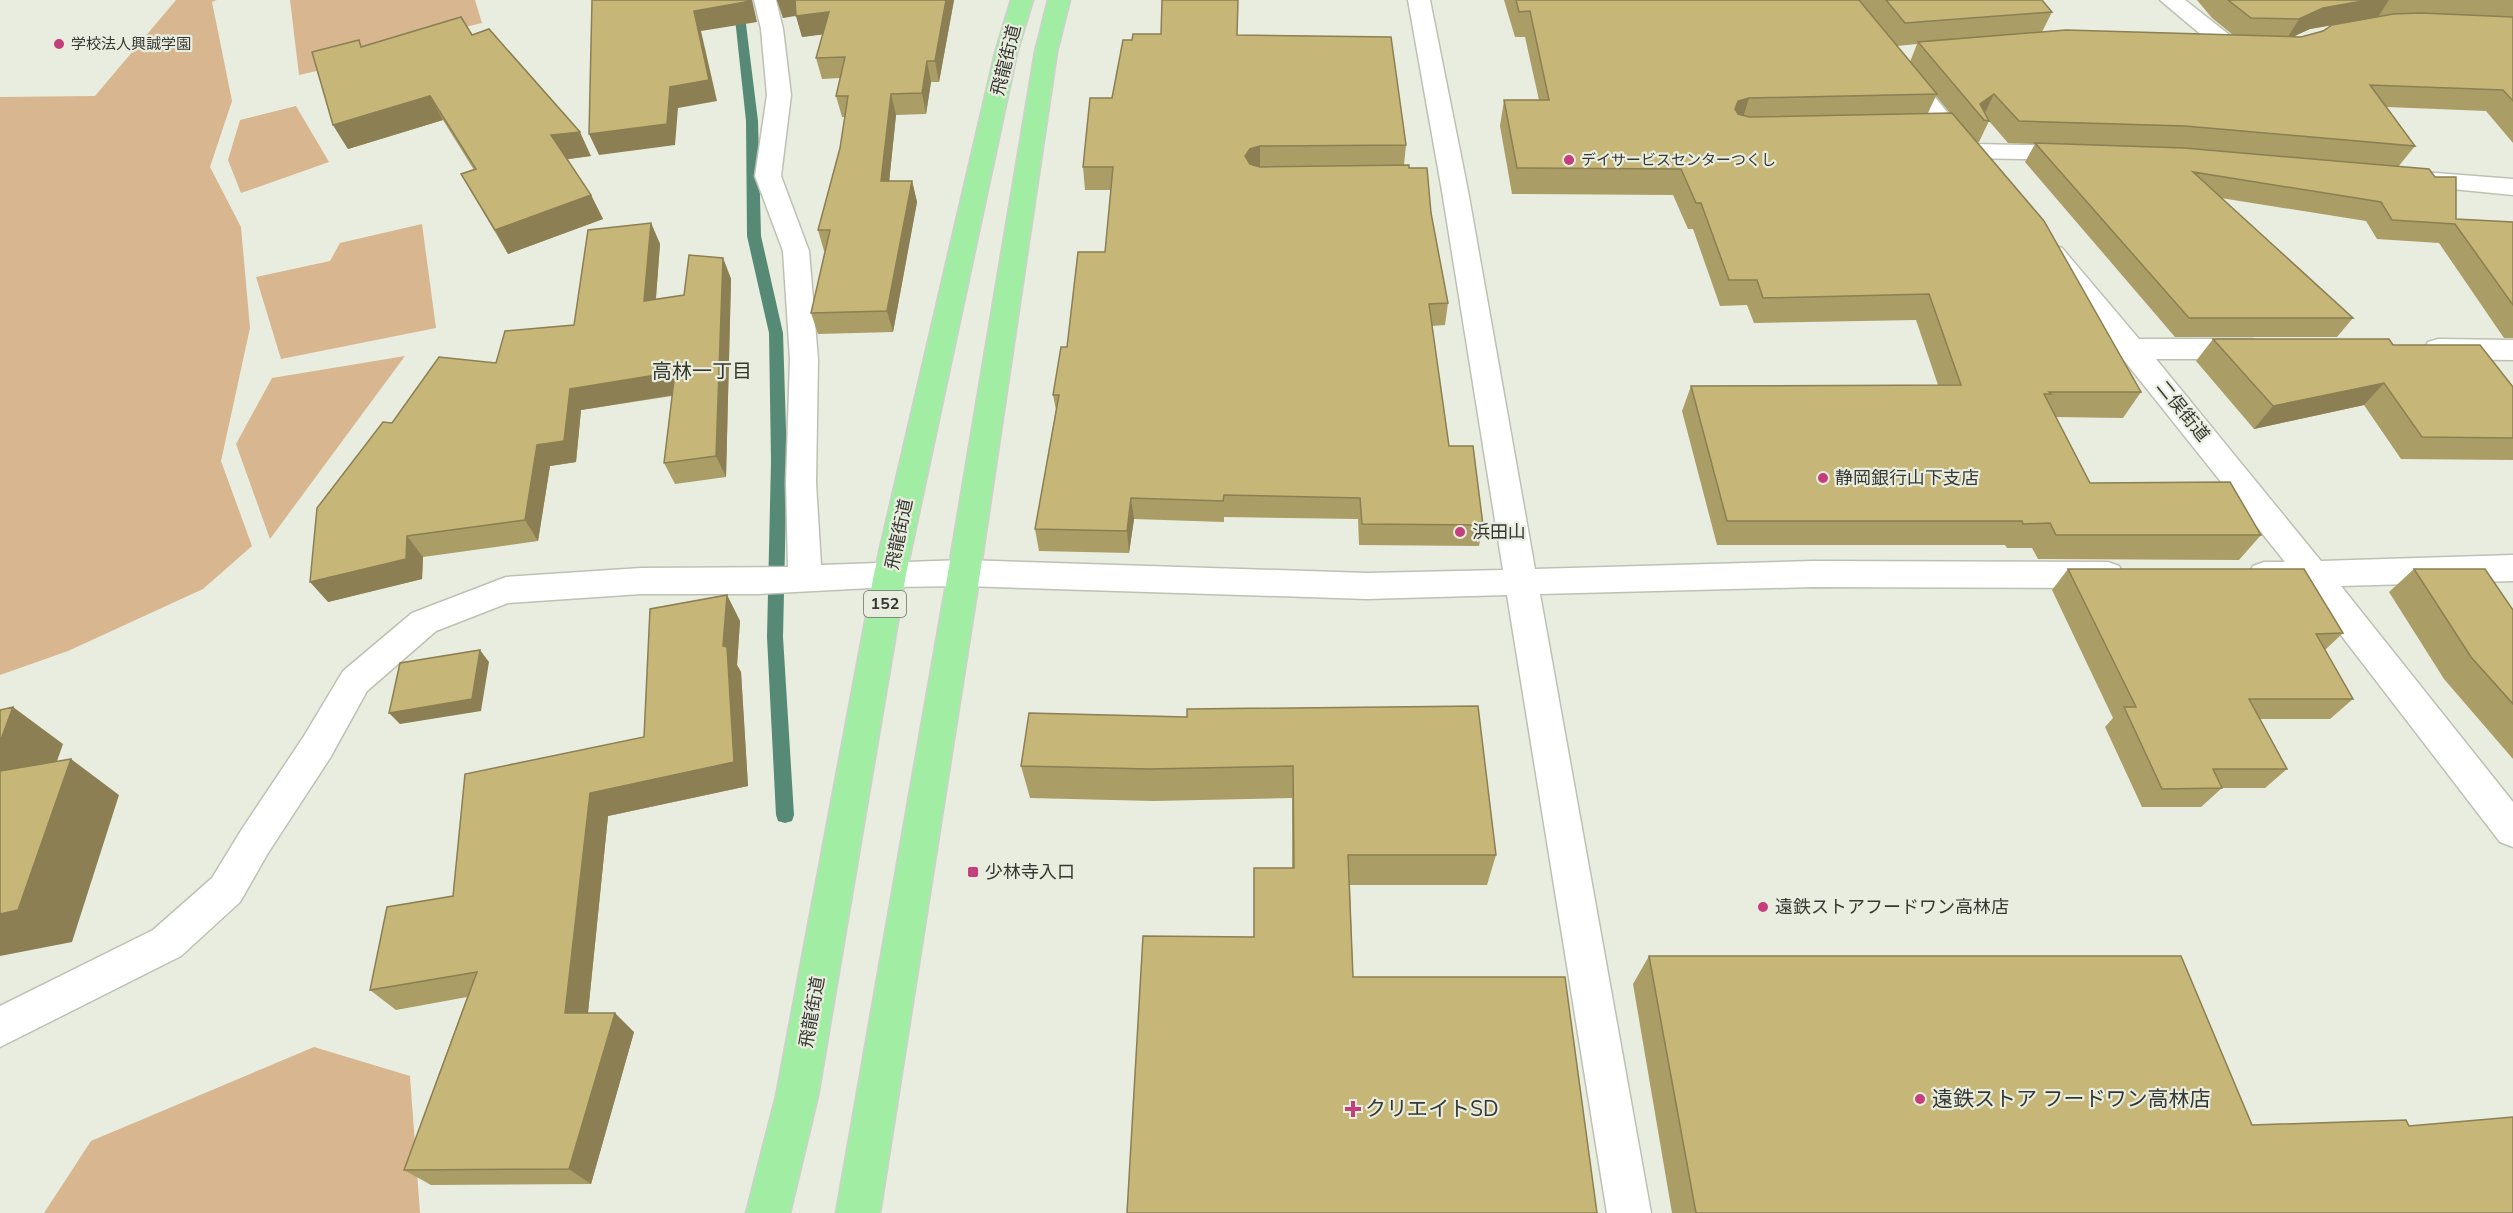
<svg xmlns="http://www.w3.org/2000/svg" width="2513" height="1213" font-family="'Nunito Sans','Noto Sans JP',sans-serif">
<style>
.green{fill:#d7b690}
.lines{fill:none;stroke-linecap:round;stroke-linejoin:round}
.stream{fill:#568a77;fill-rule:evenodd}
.minor-casing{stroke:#bdc1b4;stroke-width:3}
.highway-casing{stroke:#cfcfce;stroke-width:3}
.minor{fill:#fff;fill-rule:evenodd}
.highway{fill:#a2eda4;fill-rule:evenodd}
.wall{fill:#aa9d66;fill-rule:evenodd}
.shaded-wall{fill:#8b7f53}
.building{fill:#c6b677;stroke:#8b7f53;stroke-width:1.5}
.poi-dot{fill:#c53e7c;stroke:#e9eddf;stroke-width:2}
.labels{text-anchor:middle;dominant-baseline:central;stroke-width:4.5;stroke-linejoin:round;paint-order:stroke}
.far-poi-label{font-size:15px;fill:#363732;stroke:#e9eddf;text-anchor:start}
.shield{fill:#e9eddf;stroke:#6c6e66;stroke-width:1.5}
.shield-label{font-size:16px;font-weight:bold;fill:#363732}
.street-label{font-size:18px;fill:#363732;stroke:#e9eddf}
.poi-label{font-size:18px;fill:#363732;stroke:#e9eddf;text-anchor:start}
.neighbourhood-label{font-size:20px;fill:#34372d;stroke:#e9eddf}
.near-poi-label{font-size:21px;fill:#363732;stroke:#e9eddf;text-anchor:start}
</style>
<rect width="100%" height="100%" fill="#e9eddf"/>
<path class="green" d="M176,0H217L212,2L232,101L210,167L241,227L250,328L221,461L252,546L203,589L68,651L0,675V97L95,96Z
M290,0H475L482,23L453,30L454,40L299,75Z
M296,106L329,162L241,193L228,160L240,120Z
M422,224L436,328L281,359L256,277L330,261L340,243Z
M405,356L270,539L236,444L272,378Z
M314,1047L410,1076L420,1213H44L91,1141Z"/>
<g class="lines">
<path class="stream" d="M733,0H743L758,121L761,236L783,333L787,461L783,637L794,815L792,821L785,823L778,821L776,815L767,637L771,461L769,333L747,236L746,121Z"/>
<defs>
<path id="minor" d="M754,0H776L783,29L791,95L781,176L809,251L818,359L816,483L821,565L964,560L1367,573L1503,570L1442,191L1408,0H1430L1468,191L1535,569L1813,561L2108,562L2119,566L2124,575L2119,584L2108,588L1813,587L1540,594L1651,1213H1607L1507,595L1367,599L964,586L890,587L757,594H641L508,603L436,631L367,691L330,758L268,853L240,902L181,956L0,1047V1006L153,930L212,878L242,829L304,736L343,671L412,613L506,577L641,568L788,567L786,483L790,359L783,251L755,176L767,95L761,29Z
M1833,0H1856L1973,144L2074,146L2083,148L2086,153L2083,158L2074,160L1967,158L1958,156Z
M2160,0H2185L2237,41L2262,44L2265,49L2262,54L2254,56L2223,53Z
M2410,171L2513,179V195L2401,184L2397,179L2401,174Z
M2053,245L2062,248L2139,339H2252L2262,342L2266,349L2262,356L2252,359H2156L2321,561L2513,555V581L2341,586L2513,802V847L2500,842L2304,587L2264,588L2253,584L2248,575L2253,566L2264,562H2285L2044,260L2040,254L2044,248Z
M2438,339L2513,340V360L2438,359L2428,356L2424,349L2428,342Z"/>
<path id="highway" d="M1011,0H1033L1017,53L906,574L818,1096L790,1213H746L776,1096L874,574L995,53Z
M1048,0H1070L1057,52L980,573L880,1213H836L948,573L1035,52Z"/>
</defs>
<use href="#minor" class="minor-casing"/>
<use href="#highway" class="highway-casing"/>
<use href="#minor" class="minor"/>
<use href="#highway" class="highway"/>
</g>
<path class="wall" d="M777,0H954L939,82H931L926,114L896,115L889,181H912L917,202L893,332L818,334L811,313L825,251H824L818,230L840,148L845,117H842L836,96L840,78L822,79L816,58L823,34L802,37L796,15L783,18Z
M1504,0H2042L2052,12L2042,32L2233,35L2212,18L2197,0H2513V143L2486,111L2387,107L2415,146L2398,167L2456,219L2513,222V338H2504L2439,243L2377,239L2366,221L2221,198L2353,318L2337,337H2175L2025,162L2035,144L2008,143L1989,121L1979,142H1976L2141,392L2123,418L2056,417L2090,483L2261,535L2239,560L2038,559L2032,548H2007L2005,545H1717L1682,411L1691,386L1938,385L1916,320L1754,323L1747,305L1720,306L1693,229H1688L1673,195L1512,194L1500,126L1504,100H1539L1525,37H1515ZM2378,17L2301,37H2292L2310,29ZM1917,44L1910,62L1897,46ZM1936,96L1950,113H1928Z
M472,35L591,156L567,159L591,195L603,219L508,254L475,198L461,174L474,170L443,120L348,149L333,125L362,46Z
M1238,35L1406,145L1404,165L1409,168L1431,213L1448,303L1445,325L1432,326L1449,446L1483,525L1479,546L1359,545L1358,519L1224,517V522L1134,519L1129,553L1039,551L1035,529L1056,410L1053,395L1067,347L1105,252L1111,190H1085L1083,167L1112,98Z
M651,223L660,244L656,299L684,295L723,258L731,279L726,477L675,484L664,463L672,396L581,410L576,462L550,466L538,541L423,557L422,579L328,602L392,423L496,363L574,325Z
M2213,339L2393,345L2513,387V460L2401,459L2364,405L2254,429L2196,361Z
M2068,569L2343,633L2325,650L2353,699L2330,719H2260L2287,769L2265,788H2222L2201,807H2142L2105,727L2113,718L2052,590Z
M2414,569L2513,610V759L2444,679L2389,592Z
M727,595L740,621L737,665L741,672L748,786L608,816L588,1013L634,1032L591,1184L431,1185L404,1170L467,997L396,1010L370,990L453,896L644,737Z
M1187,717L1496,855L1487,885H1350L1353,977L1597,1213L1254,937L1292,868V798L1154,801L1030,798L1021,766Z
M1649,956L2252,1125L2409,1126L2513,1213H1672L1633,984Z"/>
<path class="shaded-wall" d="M752,0L757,22L701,31L717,101L678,108L675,145L599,155L589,134L670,87L694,11Z
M777,0H796L801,15L783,18Z
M946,0H954L939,82L935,61Z
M2368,0H2389L2378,17L2310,29L2286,40L2299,19L2323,8Z
M829,12L835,33L802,37L796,16Z
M927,61L931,82L926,114L922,93Z
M891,94L896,115L887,203L881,181Z
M1994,94L1984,115L1980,104Z
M430,96L443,120L348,149L333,125Z
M1749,98L1741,124L1735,109L1738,101Z
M580,132L591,156L562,160L551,135Z
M1260,146V169L1250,172L1245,156L1250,149Z
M912,181L917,202L893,332L887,311Z
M591,195L603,219L508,254L495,230Z
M651,223L660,244L654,322L644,301Z
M723,258L731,279L726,477L716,456Z
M675,372L685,393L581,410L576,462L550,466L538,541L525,520L537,445L570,389Z
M2384,383L2364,405L2254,429L2273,406Z
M1131,498L1134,519L1129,553L1127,531Z
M407,536L423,557L422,579L328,602L310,582Z
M727,595L740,621L737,665L741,672L748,786L608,816L586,1032L565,1013L590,793L734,762L723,646Z
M480,650L489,662L481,711L400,724L389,713Z
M13,707L63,744L40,809L0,781V742Z
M71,759L119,795L72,942L0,956V914Z
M615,1013L634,1032L591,1184L569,1169Z"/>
<path class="building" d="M592,0H750L751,1L694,11L709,80L670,87L667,124L589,134Z
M795,0H946L935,61H927L922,93L891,94L881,181H912L887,311L811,313L830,230H818L840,148L848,96H836L845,57L816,58L829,12L796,16Z
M1162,0H1238L1237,35L1391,37L1406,145L1260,146L1250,149L1245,156L1250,164L1260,167L1409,165V168H1427L1431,213L1448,303L1429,304L1449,446H1473L1483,525L1362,524L1360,498L1224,495L1223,501L1131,498L1127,531L1035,529L1059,395H1053L1061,347H1067L1078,252H1105L1113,167H1083L1090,98H1112L1123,40H1132L1133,34H1161Z
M1516,0H1859L1937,94L1749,98L1738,101L1735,109L1738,114L1749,117L1952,113L2044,221L2141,392H2049L2051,394H2044L2090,483L2230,482L2261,535H2056L2050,523L2023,524L2022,521H1727L1691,386L1961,385L1929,294L1763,298L1757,280H1729L1701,203H1696L1681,169L1517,168L1504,100H1549L1530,11L1519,12Z
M1886,0H2042L2052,12L1905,23Z
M2228,0H2368L2323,8L2299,19L2251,18Z
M2421,13L2513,17V101L2503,90L2370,85L2415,146L2185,126L2019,121L1994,94L1980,104L1989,121L1984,120L1918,42L2066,30L2301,37L2323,31L2332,25L2393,14Z
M461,17L472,35L489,29L580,132L551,135L591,195L495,230L461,174L476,169L430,96L333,125L312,52L359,40L361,47Z
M2035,143L2184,148L2429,169L2435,177H2456V219L2513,222V305L2455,224L2392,220L2381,202L2193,172L2353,318H2189Z
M651,223L644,301L684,295L689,255L723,258L716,456L664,463L675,372L570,389L564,441L537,445L525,520L407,536L406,559L310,582L317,508L383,422L392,423L439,357L496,363L505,331L574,325L588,230Z
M2213,339H2389L2393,345H2480L2513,387V438L2422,437L2384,383L2273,406Z
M2068,569H2304L2343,633L2316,634L2353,699H2249L2287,769H2213L2222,788L2162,789L2124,707H2136Z
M2414,569H2485L2513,610V704L2471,657Z
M727,595L723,646L727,647L734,762L590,793L565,1013H615L569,1169L404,1170L477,972L370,990L387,907L453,896L465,774L644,737L650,609Z
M480,650L472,699L389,713L400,663Z
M1478,706L1496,855H1348L1353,977H1565L1597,1213H1127L1143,936L1254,937V868H1294L1293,766L1150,769L1021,766L1029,713L1187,717V709Z
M13,707L0,742V710Z
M71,759L18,910L0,914V771Z
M1649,956H2181L2252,1125L2406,1120L2409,1126L2513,1117V1213H1696Z"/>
<g class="poi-dot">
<circle cx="59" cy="44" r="6"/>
<circle cx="1569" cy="160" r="6"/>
<circle cx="1823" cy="478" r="6"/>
<circle cx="1460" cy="532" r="6"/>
<rect x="967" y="866" width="12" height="12" rx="3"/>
<circle cx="1763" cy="907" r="6"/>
<circle cx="1920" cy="1099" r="6"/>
<path d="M1350 1100h6v6h6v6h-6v6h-6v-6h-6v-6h6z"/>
</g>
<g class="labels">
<g class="far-poi-label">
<text x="71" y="44">学校法人興誠学園</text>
<text x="1581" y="160">デイサービスセンターつくし</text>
</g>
<rect class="shield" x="864" y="591" width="42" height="26" rx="4.5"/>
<g class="shield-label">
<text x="885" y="604">152</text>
</g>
<g class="street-label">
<text transform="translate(1006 60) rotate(-76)">飛龍街道</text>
<text transform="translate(2183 411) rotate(51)">二俣街道</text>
<text transform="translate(899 534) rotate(-78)">飛龍街道</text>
<text transform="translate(812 1012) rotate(-80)">飛龍街道</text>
</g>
<g class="poi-label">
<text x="1835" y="478">静岡銀行山下支店</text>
<text x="1472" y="532">浜田山</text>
<text x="985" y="872">少林寺入口</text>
<text x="1775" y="907">遠鉄ストアフードワン高林店</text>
</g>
<g class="neighbourhood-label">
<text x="702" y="371">高林一丁目</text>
</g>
<g class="near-poi-label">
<text x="1932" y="1099">遠鉄ストア フードワン高林店</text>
<text x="1365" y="1109">クリエイトSD</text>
</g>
</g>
</svg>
